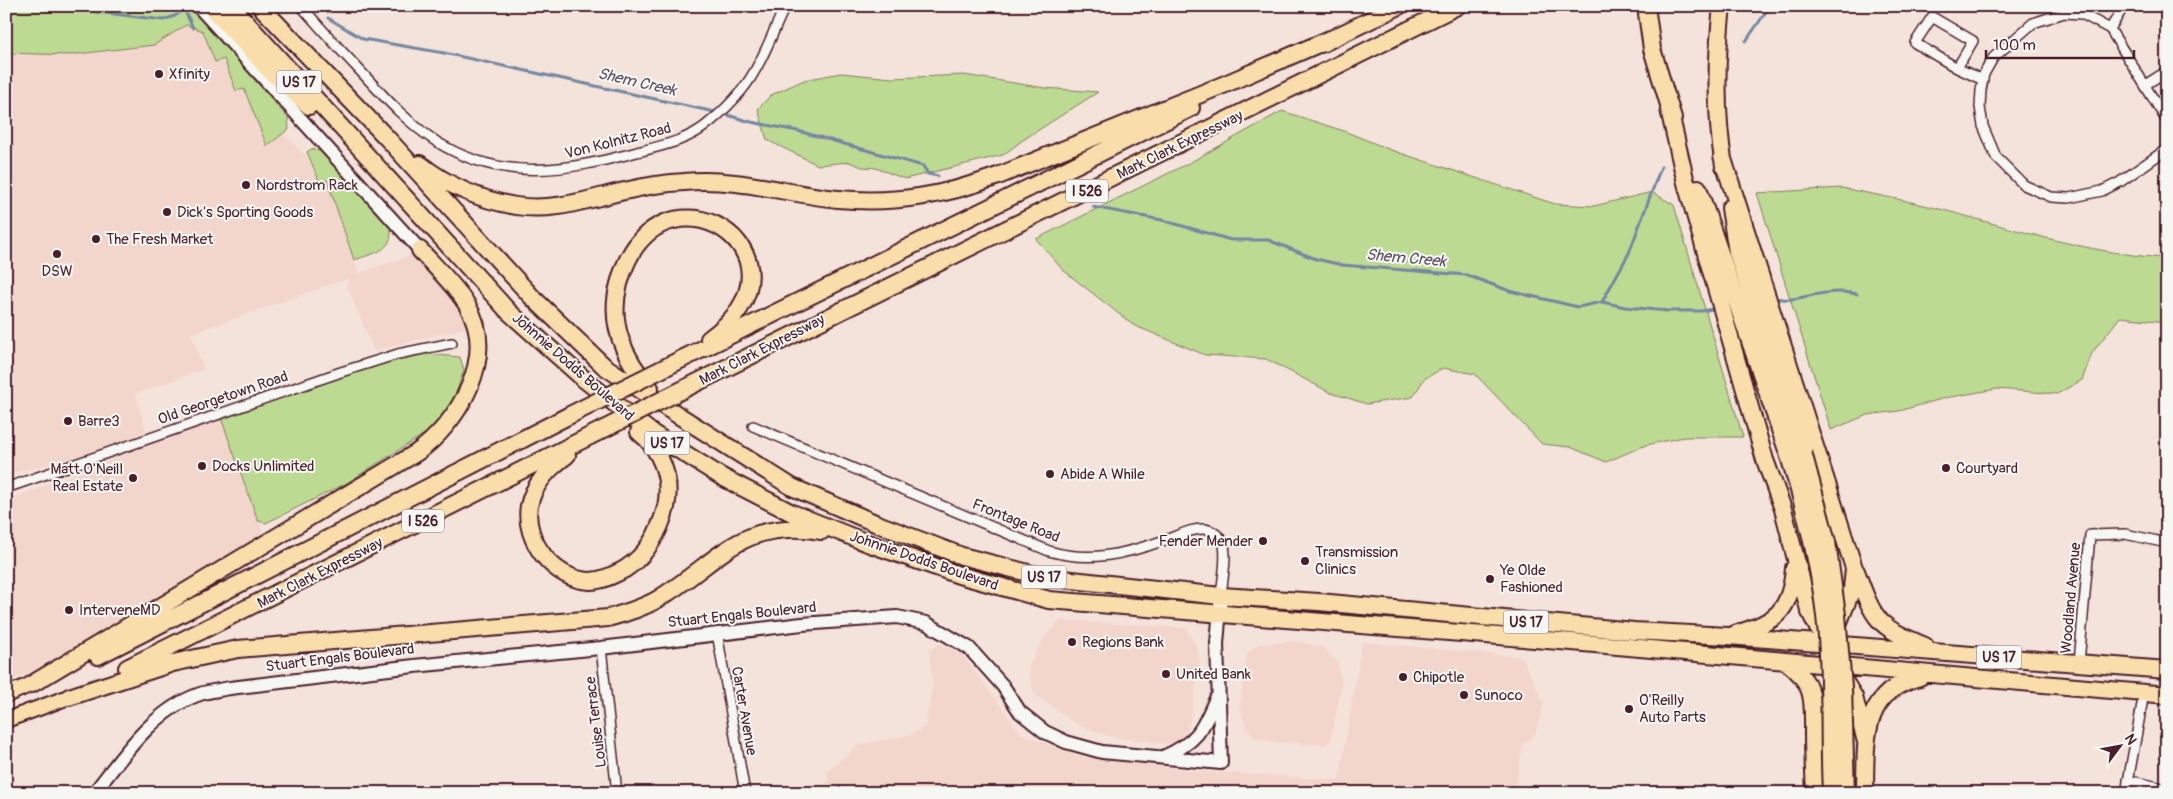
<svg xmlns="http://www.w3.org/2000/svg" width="2173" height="799" font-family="Pangolin,sans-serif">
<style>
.built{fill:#f3d6cb}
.green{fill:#bcda92;stroke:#837c5e}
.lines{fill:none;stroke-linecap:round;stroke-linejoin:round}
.stream{stroke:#7387a1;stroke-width:3}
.street-casing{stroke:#4a1f2b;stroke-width:12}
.secondary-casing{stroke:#4a1f2b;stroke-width:16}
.primary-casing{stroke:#4a1f2b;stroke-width:18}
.highway-casing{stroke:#4a1f2b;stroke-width:20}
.street{stroke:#f6f6f2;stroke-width:9}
.secondary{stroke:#f6f6f2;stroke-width:12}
.primary{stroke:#f9deab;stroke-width:14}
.highway{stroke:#f9deab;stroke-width:16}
.highway-bridge-casing{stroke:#4a1f2b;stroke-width:20;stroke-linecap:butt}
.highway-bridge{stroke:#f9deab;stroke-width:16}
.poi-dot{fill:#4a1f2b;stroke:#f6f6f2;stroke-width:2}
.labels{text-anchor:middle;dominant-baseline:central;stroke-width:4;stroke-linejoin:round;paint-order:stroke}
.shield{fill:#f6f6f2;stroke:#7e6067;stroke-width:1}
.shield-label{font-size:14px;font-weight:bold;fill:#4a1f2b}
.poi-label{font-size:15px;fill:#4a1f2b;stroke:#f6f6f2;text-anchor:start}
.street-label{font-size:15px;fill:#4a1f2b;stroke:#f6f6f2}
.water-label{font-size:16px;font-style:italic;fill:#5e5366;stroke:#f6f6f2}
</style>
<rect width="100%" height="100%" fill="#f4e3db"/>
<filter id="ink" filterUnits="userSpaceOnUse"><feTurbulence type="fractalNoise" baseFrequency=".02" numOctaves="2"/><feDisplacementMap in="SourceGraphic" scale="10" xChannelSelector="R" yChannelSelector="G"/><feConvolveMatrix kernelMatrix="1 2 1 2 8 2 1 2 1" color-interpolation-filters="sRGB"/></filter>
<g filter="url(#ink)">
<path class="built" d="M186,25L203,31L215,62L224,59L236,91L244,88L267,146L284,134L308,158L319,183L327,180L359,273L412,255L422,259L455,295L469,327L374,351L347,286L349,278L191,334L204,369L136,394L146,432L85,455L6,475V53L69,55L154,45Z
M221,418L265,538L89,643L41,668L6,682V501L130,452V450Z
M1060,620L1186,628L1197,647L1200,665L1189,727L1181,741L1166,744L1112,737L1078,725L1034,694L1028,667L1043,639Z
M1296,641L1323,647L1337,662L1342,683L1331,739L1325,745L1276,742L1254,738L1246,728L1240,707L1247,653L1259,644Z
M1362,642L1522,657L1544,703L1535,735L1523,745L1518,774L1512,793H828L827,772L858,745L911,734L925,727L933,683L929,650L939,644L960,652L1021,733L1075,755L1196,771L1339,780Z"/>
<path class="green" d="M6,6H190L288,118L289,129L267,146L244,89L236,91L224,59L215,62L203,31L186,25L154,45L69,55L6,53Z
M841,73L892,78L964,75L1045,88L1098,92L1023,140L1003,155L905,179L876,168L862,167L849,162L818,165L767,140L758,109L771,95L804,80Z
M1282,111L1344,131L1391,150L1555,204L1594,206L1652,192L1674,205L1743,437H1684L1646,445L1606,462L1570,447L1542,444L1475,374L1443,368L1424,379L1413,397L1367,404L1331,393L1266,359L1205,355L1133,325L1063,270L1036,239L1189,163Z
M311,149L323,152L390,225C396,251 374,253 354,260L327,180L320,183L307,152Z
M1842,188C1871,194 1900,199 1928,206C2007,226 2085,254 2167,258V322L2120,317L2092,353L2082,380L2057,394L1997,389L1945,398L1899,411L1867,415L1831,430L1757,193Z
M426,354L460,357L464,370L456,393L448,411L432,429L345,484L266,523L258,521L221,418L373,366Z"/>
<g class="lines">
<path class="stream" d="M6,6H49L163,20L175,16L184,9L193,28
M328,18L363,39L444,53L724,114L751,122L798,131L923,166L928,174L938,176
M1746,41L1770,6
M1093,207L1162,220L1231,240H1268L1316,259L1342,265L1466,275L1510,291L1578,307L1602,302L1625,307L1668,311H1702L1718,308
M1772,298C1779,298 1785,300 1792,299C1818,295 1830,289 1857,294
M1602,302L1629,253L1661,167"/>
<defs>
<path id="street" d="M301,6C322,30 343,53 365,76C387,100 409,124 437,142C503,183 567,171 637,152C662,146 690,140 710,122C721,113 733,101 742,90C760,68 773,32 785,6
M2110,29L2124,6
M1957,68L1973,41L1932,17L1915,43L1957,68L1983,80
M2145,85L2167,71
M2167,121L2110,29L2082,14L2064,13L2033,23L1993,58L1984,74L1981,90L1980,107L1983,126L1996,157L2024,185L2051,197L2069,198L2102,191L2120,182L2167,149
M753,426L1049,551C1090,563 1126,554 1165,540C1177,536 1192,528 1205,529C1212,530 1220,536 1223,542C1228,555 1222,582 1221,596
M6,488L341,372L398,354L452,343
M717,633L745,793
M601,648L617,793
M2079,663L2090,535L2125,534L2167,543
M2128,780L2167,789
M2126,793L2144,693"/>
<path id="secondary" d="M198,6L420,250
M1163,757C1197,742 1202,731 1216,698
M94,793C123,756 153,710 200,694C209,691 220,690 230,688L414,666L601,648L802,624L897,617L926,623L969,648L1003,686L1020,712L1045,732L1066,742L1102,752L1221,763L1217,644L1221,596"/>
<path id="primary" d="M6,695L32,684
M6,720L69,697"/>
<path id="highway" d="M210,6L271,72L309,106
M231,6L509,312L585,380L652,433L722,477L792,513L870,544L959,575L1049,600L1572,642L2167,695
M260,6L387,138L531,296L604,366L670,410L792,487L875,523L962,556L1044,577L1221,596L1319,602L1634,631L1728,636L2167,670
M1646,6L1652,49L1673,118
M1722,6C1716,60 1715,113 1724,166
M1321,44L1399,6
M1669,109L1686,183L1765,460L1783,509L1809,610L1818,628L1832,645
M1722,156L1854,568L1852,589L1837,627
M420,164C448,186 480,200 516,206C551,212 586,200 620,192C641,187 663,183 684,182C739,177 785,194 838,199C895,204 944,196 998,176L1223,85L1330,39
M1698,188L1789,456
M1730,208L1737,252L1803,452
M682,359L1191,108
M716,373L1457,6
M650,388C624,358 608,324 619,284C655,147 827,254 709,339
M567,455C550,467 533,485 529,506C523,540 554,580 590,581C602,581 614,575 625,569C647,555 660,531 666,507C672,479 661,449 639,432
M1856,571C1874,620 1876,626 1925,646
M1735,634C1775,623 1791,611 1794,568
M98,656L568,416
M1787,662C1816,685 1813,700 1813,734C1813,754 1814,773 1815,793
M127,668L590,436
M1840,674L1854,697L1866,742
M32,684L416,453C458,424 499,356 467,305C455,285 436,268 420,250
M69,697L173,663L238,649L608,618C625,613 643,608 658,599C719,562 740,518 822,531
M1865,793C1866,742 1860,692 1920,677"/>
</defs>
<use href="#street" class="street-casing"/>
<use href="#secondary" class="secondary-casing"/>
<use href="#primary" class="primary-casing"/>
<use href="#highway" class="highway-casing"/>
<use href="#street" class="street"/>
<use href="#secondary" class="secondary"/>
<use href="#primary" class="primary"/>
<use href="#highway" class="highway"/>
<defs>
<path id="highway-bridge" d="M568,416L682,359
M590,436L716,373
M1803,452L1827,542L1837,615L1843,687L1846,793
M1789,456C1805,508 1819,562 1825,616C1832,674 1828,733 1831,792"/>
</defs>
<use href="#highway-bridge" class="highway-bridge-casing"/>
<use href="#highway-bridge" class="highway-bridge"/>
</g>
</g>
<g class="poi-dot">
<circle cx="159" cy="74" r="5"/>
<circle cx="246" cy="185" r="5"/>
<circle cx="167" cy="212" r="5"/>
<circle cx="96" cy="239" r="5"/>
<circle cx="57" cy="254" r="5"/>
<circle cx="68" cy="421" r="5"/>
<circle cx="202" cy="466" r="5"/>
<circle cx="1946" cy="468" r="5"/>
<circle cx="1050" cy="474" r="5"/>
<circle cx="133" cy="478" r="5"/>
<circle cx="1263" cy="541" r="5"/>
<circle cx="1305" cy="561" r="5"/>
<circle cx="1490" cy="579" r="5"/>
<circle cx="69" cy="610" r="5"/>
<circle cx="1072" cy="642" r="5"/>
<circle cx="1166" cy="674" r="5"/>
<circle cx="1403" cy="677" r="5"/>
<circle cx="1464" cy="695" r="5"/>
<circle cx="1629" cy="709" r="5"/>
</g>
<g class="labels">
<g class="shield">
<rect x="276.5" y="70.5" width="45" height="23" rx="4"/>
<rect x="1066" y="179.5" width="42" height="23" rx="4"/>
<rect x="644.5" y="431.5" width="45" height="23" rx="4"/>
<rect x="402" y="509.5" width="42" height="23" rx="4"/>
<rect x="1021.5" y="565.5" width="45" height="23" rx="4"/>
<rect x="1503.5" y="610.5" width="45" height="23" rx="4"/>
<rect x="1976.5" y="645.5" width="45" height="23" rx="4"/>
</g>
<g class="shield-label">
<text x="299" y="82">US 17</text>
<text x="1087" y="191">I 526</text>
<text x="667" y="443">US 17</text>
<text x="423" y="521">I 526</text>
<text x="1044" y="577">US 17</text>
<text x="1526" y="622">US 17</text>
<text x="1999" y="657">US 17</text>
</g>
<g class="poi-label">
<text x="169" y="74">Xfinity</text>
<text x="256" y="185">Nordstrom Rack</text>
<text x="177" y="212">Dick's Sporting Goods</text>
<text x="106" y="239">The Fresh Market</text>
<text x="57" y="271" text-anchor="middle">DSW</text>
<text x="78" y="421">Barre3</text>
<text x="212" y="466">Docks Unlimited</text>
<text x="1956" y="468">Courtyard</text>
<text x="123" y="469" text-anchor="end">Matt O'Neill<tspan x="123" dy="17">Real Estate</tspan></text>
<text x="1060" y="474">Abide A While</text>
<text x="1253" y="541" text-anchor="end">Fender Mender</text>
<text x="1315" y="552">Transmission<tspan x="1315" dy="17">Clinics</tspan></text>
<text x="1500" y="570">Ye Olde<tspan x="1500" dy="17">Fashioned</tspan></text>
<text x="79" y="610">InterveneMD</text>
<text x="1082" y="642">Regions Bank</text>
<text x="1176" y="674">United Bank</text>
<text x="1413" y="677">Chipotle</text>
<text x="1474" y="695">Sunoco</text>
<text x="1639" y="700">O'Reilly<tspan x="1639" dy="17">Auto Parts</tspan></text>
</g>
<g class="street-label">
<text transform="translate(618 141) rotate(-14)">Von Kolnitz Road</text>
<text transform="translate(1180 145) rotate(-26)">Mark Clark Expressway</text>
<text transform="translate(762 350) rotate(-27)">Mark Clark Expressway</text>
<text transform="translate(573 367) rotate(41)">Johnnie Dodds Boulevard</text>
<text transform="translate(223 398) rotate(-19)">Old Georgetown Road</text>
<text transform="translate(1016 521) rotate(22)">Frontage Road</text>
<text transform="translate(924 561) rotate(19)">Johnnie Dodds Boulevard</text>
<text transform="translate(320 573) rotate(-27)">Mark Clark Expressway</text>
<text transform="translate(2071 598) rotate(-85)">Woodland Avenue</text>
<text transform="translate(742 615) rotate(-6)">Stuart Engals Boulevard</text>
<text transform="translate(340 658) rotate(-7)">Stuart Engals Boulevard</text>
<text transform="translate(744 711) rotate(80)">Carter Avenue</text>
<text transform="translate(596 722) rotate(-97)">Louise Terrace</text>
</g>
<g class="water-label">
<text transform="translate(637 82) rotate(13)">Shem Creek</text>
<text transform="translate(1406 258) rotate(5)">Shem Creek</text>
</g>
</g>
<rect width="2173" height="799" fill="none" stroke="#f6f6f2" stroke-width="25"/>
<rect x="12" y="12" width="2148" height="774" fill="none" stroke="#4a1f2b" stroke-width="2" filter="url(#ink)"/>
<g transform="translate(2120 746) rotate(58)" stroke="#f6f6f2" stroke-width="4" paint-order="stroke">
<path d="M0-4L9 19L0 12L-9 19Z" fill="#4a1f2b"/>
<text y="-8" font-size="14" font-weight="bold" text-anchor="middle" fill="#4a1f2b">N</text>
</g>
<path d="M1986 50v8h148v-8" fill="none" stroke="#4a1f2b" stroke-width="2.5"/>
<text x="1993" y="50" font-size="15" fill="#4a1f2b" stroke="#f6f6f2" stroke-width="4" paint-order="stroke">100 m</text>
</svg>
